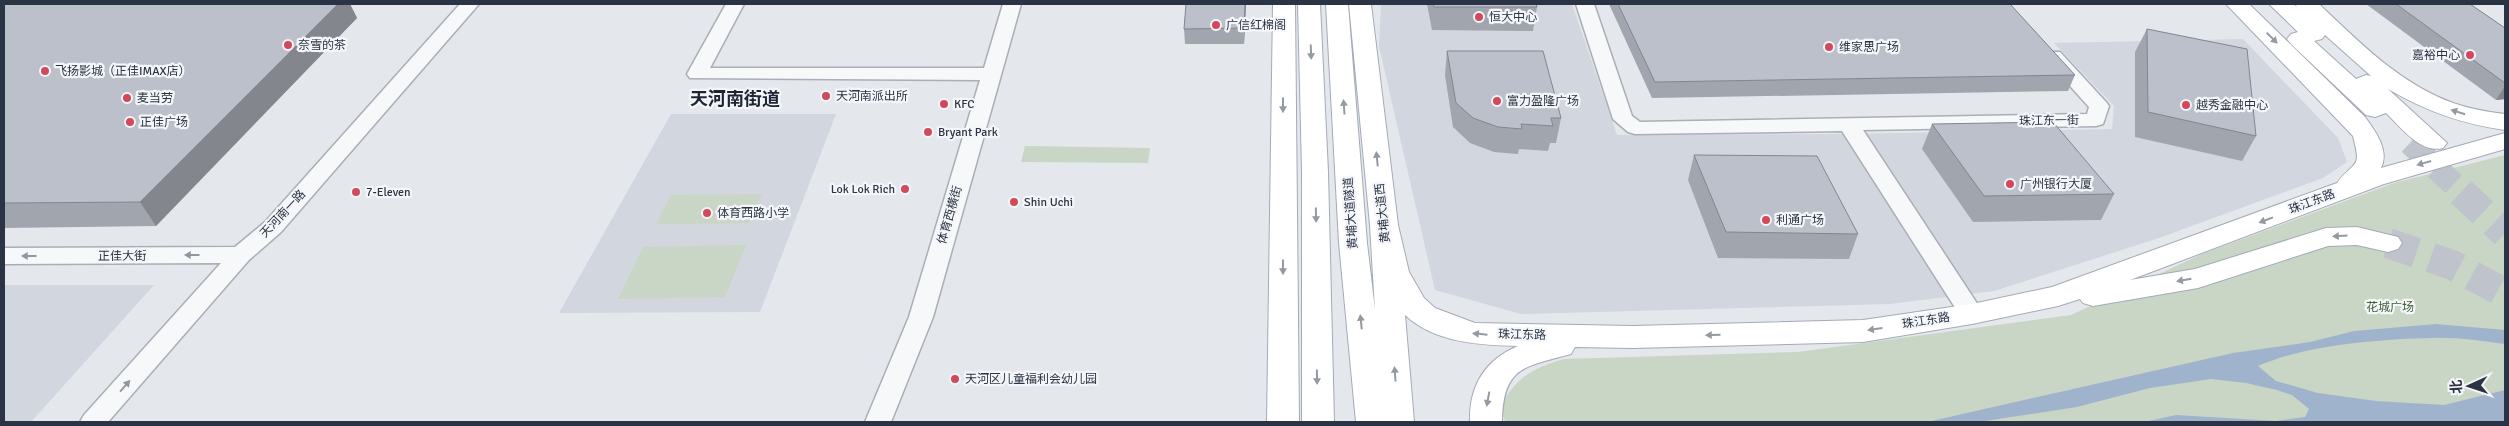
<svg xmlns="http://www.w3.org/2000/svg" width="2509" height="426" font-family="Signika,'Noto Sans SC',sans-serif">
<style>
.built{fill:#d2d6de}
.green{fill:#c9d6c5}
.water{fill:#9fb4cc}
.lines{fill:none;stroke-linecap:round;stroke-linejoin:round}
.major-tunnel-far1{stroke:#bfc3cb;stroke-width:24;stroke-dasharray:24 12;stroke-linecap:butt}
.major-tunnel{stroke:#bfc3cb;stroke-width:30;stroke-dasharray:30 15;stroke-linecap:butt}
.minor-casing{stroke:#a9aeb7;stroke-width:3}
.major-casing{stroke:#a3abb8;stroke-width:2}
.minor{fill:#f7f8fa;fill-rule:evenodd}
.major{fill:#fff;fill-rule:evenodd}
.wall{fill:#a1a5ae}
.shaded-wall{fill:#83868d}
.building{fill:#bbc0ca;stroke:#83868d}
.oneway{fill:#959aa2}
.oneway2{fill:#9196a0}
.poi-dot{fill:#d1495b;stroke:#f4f6f9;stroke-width:2}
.labels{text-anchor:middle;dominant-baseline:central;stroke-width:4.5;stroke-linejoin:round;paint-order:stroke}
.poi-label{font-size:12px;fill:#2b3445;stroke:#f4f6f9;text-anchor:start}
.street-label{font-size:12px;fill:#2b3445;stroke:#f4f6f9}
.park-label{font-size:12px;fill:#3f6138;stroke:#f4f6f9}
.district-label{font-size:18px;font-weight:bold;fill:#1d2536;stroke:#f4f6f9}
</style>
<rect width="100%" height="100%" fill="#e4e7ec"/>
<path class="built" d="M1381,4H1572L1617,135L1843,134L2112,129L2114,106L2054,43L2243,39L2338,138L2347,162L2323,178L2159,238L1994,291L1890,304L1521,314L1435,290L1379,46Z
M671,114H836L760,312L559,313Z
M4,285H154L31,422H4Z"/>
<path class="green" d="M1025,146L1150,148L1148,163L1021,162Z
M2505,155V422H1505L1501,406C1515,378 1535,367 1564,359L1798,352L2071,315L2202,254L2394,183Z
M762,194L749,223L656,224L671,195Z
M746,245L725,297L618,299L643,247Z"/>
<path class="water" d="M2436,324L2505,330V344C2481,341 2456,337 2432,338C2381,339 2305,345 2258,366L2276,381L2318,393L2376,401L2444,405L2505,390V422H2144L2176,415L2276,421L2305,417L2309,409L2292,395L2277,390L2246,383L2211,379L2150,388L2077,407L1979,422H1927L2233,353L2310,342L2354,331Z"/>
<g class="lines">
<path class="major-tunnel-far1" d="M2410,143L2463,193"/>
<path class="major-tunnel" d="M2461,192L2505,233
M2388,243L2452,265L2505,293"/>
<defs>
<path id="minor" d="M460,4H479L281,232L249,260L108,422H80L84,415L221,263L4,264V248L235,247L265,222Z
M726,4H744L710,68H984L1003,4H1021L933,317L891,422H865L909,317L980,80L690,78L687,74Z
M1576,4H1594L1632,116L1640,122L2087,114L2089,107L2043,56L2046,52H2060L2106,102L2109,106L2103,124L2096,126L1863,130L1984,314L1981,320L1972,322L1963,320L1842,131L1635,134L1628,132L1613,119Z"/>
<path id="major" d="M1273,4H1295L1299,422H1267Z
M1298,4H1320L1328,172L1334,422H1302V172Z
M1326,4H1348L1367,243L1375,310L1370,225L1349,4H1371L1398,225L1409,272L1424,298L1435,308L1475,323L1633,326L1863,320L1972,304L2052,287L2337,183C2355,159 2362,171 2353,136L2226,4H2249L2365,117C2375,131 2390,150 2381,168L2505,133V149L2384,184L2130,280L2195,269L2326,228L2357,227L2398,237L2402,243L2398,249L2388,252L2357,245L2328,246L2198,288L2093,306L2083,303L2080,299L2058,306L1972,324L1863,342L1633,348L1575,347L1571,354C1524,367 1503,366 1502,422H1470C1469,386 1485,360 1518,346C1480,345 1435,343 1405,315L1414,422H1356L1339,243Z
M2269,4H2293L2297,7L2295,4H2319C2359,42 2400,84 2453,103C2470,109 2488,112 2505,114V130C2462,124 2425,111 2388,89L2447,143L2443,148C2420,154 2401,127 2386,113L2375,117L2366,115L2291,44L2287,39L2291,34L2298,32ZM2325,35L2371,76L2366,75L2356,79L2314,41L2322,39Z"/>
</defs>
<use href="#minor" class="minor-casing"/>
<use href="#major" class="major-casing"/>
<use href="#minor" class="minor"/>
<use href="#major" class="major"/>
</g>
<path class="wall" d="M4,4H350L357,18L156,226L4,228Z
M1185,4H1246L1244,44H1185L1184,29L1186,4Z
M1427,4H1536L1537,7L1533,31L1432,30Z
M1609,4H2010L2075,75L2068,91L1652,98Z
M2366,4H2470L2505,28V99L2496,100Z
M2147,29L2256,136L2242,161L2135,137V52Z
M1447,51L1561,118L1556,143H1550L1548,151L1519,149L1518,154L1494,152L1470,143L1453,127L1445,75Z
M1932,124L2114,194L2101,220L1973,222L1922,149Z
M1694,155L1858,234L1849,259L1718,258L1688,180Z"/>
<path class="shaded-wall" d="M338,4H350L357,18L156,226L140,202Z
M1245,4H1246L1244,44V28Z
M2505,86V99L2496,100Z"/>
<path class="building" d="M4,4H338L140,202L4,203Z
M1186,4H1245L1244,28L1184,29Z
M1433,4H1536L1537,7H1434Z
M1618,4H2010L2075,75L1655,82Z
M2396,4H2470L2505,28V83Z
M2147,29L2247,49L2256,136L2148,112Z
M1447,51H1543L1561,118H1551L1553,126L1521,124L1522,129L1498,127L1473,118L1456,103Z
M2053,122L2114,194L1984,196L1932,124Z
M1694,155L1817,156L1858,234L1726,232Z"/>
<defs><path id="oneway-solid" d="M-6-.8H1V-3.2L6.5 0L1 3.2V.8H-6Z" transform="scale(1.25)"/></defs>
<g class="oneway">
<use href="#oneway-solid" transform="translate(2272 38) rotate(45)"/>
<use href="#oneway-solid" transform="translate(1311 52) rotate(88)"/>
<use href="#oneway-solid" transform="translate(1283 105) rotate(90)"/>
<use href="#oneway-solid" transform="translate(1344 107) rotate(-94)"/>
<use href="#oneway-solid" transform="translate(2458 112) rotate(-162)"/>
<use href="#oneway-solid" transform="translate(1377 159) rotate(-96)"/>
<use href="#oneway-solid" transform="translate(2424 163) rotate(164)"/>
<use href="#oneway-solid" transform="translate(1316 215) rotate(89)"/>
<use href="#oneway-solid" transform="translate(2266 220) rotate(159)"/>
<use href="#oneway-solid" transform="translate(2340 236) rotate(177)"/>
<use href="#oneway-solid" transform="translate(1283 267) rotate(90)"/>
<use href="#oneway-solid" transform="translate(2184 280) rotate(170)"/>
<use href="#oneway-solid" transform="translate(1361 322) rotate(-96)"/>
<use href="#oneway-solid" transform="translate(1875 329) rotate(172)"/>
<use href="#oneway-solid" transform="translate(1480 334) rotate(-174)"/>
<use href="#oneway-solid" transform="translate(1713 335) rotate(179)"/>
<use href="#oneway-solid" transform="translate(1395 374) rotate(-94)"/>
<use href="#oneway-solid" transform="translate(1317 377) rotate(89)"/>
<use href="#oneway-solid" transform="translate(1488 399) rotate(100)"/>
</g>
<g class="oneway2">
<use href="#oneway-solid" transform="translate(192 255) rotate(180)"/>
<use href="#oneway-solid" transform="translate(29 256) rotate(180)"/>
<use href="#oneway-solid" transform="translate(125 386) rotate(-49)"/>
</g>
<g class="poi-dot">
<circle cx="1479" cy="17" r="5"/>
<circle cx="1216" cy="25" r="5"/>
<circle cx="288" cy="45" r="5"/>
<circle cx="1829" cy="47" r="5"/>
<circle cx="2470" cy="55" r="5"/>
<circle cx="45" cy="71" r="5"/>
<circle cx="826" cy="96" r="5"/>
<circle cx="127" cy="98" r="5"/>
<circle cx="1497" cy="101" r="5"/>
<circle cx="944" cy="104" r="5"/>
<circle cx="2186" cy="105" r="5"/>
<circle cx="130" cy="122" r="5"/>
<circle cx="928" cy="132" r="5"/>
<circle cx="2010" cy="184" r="5"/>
<circle cx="905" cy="189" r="5"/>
<circle cx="356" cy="192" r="5"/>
<circle cx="1014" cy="202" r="5"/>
<circle cx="707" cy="213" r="5"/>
<circle cx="1766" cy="220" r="5"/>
<circle cx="955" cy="379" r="5"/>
</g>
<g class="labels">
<g class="poi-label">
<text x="1489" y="17">恒大中心</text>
<text x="1226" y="25">广信红棉阁</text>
<text x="298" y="45">奈雪的茶</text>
<text x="1839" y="47">维家思广场</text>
<text x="2460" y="55" text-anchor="end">嘉裕中心</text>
<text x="55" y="71">飞扬影城（正佳IMAX店）</text>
<text x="836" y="96">天河南派出所</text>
<text x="137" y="98">麦当劳</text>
<text x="1507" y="101">富力盈隆广场</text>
<text x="954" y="104">KFC</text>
<text x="2196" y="105">越秀金融中心</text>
<text x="140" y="122">正佳广场</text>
<text x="938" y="132">Bryant Park</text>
<text x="2020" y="184">广州银行大厦</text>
<text x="895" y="189" text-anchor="end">Lok Lok Rich</text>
<text x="366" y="192">7-Eleven</text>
<text x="1024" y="202">Shin Uchi</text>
<text x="717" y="213">体育西路小学</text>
<text x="1776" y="220">利通广场</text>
<text x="965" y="379">天河区儿童福利会幼儿园</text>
</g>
<g class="street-label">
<text transform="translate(2049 121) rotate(-1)">珠江东一街</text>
<text transform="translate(2312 202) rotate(-21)">珠江东路</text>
<text transform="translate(1351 213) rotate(-94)">黄埔大道隧道</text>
<text transform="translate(1383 213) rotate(-96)">黄埔大道西</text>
<text transform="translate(283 214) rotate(-47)">天河南一路</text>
<text transform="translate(950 215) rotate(-74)">体育西横街</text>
<text x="122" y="256">正佳大街</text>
<text transform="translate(1926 321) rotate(-9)">珠江东路</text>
<text transform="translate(1522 335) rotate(1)">珠江东路</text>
</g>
<g class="park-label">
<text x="2390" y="307">花城广场</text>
</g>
<g class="district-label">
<text x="735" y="99">天河南街道</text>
</g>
</g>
<rect width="2509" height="426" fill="none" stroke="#2b3445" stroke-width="10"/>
<g transform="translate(2469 386) rotate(267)" stroke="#f4f6f9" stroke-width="4" paint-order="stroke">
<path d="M0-4L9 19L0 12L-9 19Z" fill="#2b3445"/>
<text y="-8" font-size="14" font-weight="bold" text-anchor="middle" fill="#2b3445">北</text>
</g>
</svg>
